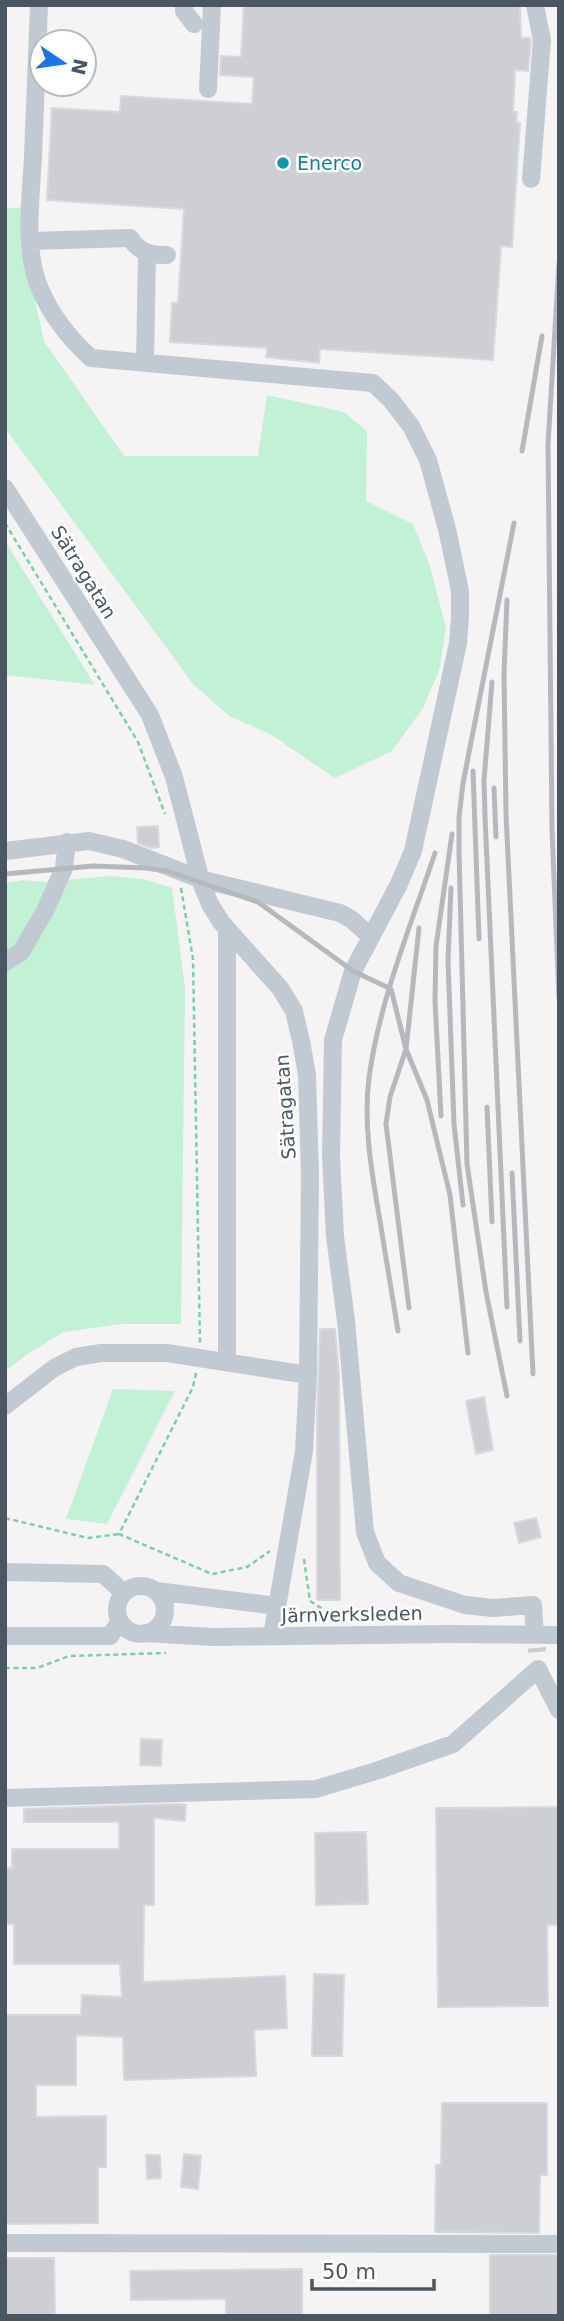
<svg xmlns="http://www.w3.org/2000/svg" width="564" height="2321" font-family="'DejaVu Sans',sans-serif">
<style>
.green{fill:#c3f1d5}
.building{fill:#cdcfd5;stroke:#d7d9de;stroke-width:2}
.lines{fill:none;stroke-linecap:round;stroke-linejoin:round}
.minor-tunnel{stroke:#caccce;stroke-width:18;stroke-dasharray:18 9;stroke-linecap:butt}
.path{stroke:#7ad0a6;stroke-width:2.5;stroke-dasharray:5 3.5;stroke-linecap:butt}
.minor{stroke:#c1cad2;stroke-width:18}
.rail{stroke:#b5b8bd;stroke-width:5}
.minor-bridge{stroke:#c1cad2;stroke-width:18}
.culture-dot{fill:#0f9aa8;stroke:#fff;stroke-width:2.5}
.labels{text-anchor:middle;dominant-baseline:central;stroke-width:5;stroke-linejoin:round;paint-order:stroke}
.culture-label{font-size:19px;fill:#0d838f;stroke:#fff;text-anchor:start}
.street-label{font-size:19px;fill:#4a5661;stroke:#fff}
</style>
<rect width="100%" height="100%" fill="#f5f3f3"/>
<path class="green" d="M24,207L35,301L44,341L124,456H258L267,395L344,412L367,431L366,501L413,524L430,566L446,628L439,671L423,708L392,751L335,778L270,734L229,716L193,684L5,428V209Z
M5,541L95,685L5,675Z
M110,876L144,879L172,888L185,988L181,1324H122L64,1332L29,1353L5,1371V883L24,880L45,882Z
M113,1389L175,1391L107,1524L66,1519Z"/>
<path class="building" d="M244,5L520,6L521,38H530L531,41L528,71L515,70L513,112H517L516,122L520,123L512,247L501,246L493,360L320,349L319,363L266,357L267,348L170,342L172,303H178L184,209L47,200L52,108L120,112L121,96L252,104L254,77L220,75L221,56L241,57Z
M158,826L159,847L151,848L138,843L137,827Z
M320,1329H335L339,1375L340,1600H317V1416Z
M484,1397L493,1450L476,1454L466,1401Z
M536,1518L541,1537L519,1543L514,1523Z
M141,1739L162,1740L161,1766L140,1765Z
M176,1804L186,1805L185,1821L154,1818V1905H144L143,1982L285,1976L287,2028L254,2030L256,2076L124,2080L123,2037L76,2035V2085H36V2117L106,2116V2167H98V2223L5,2224V2015H81L82,1995L122,1997L120,1964H14V1924H5V1868H12V1849H119V1822H24V1809Z
M559,1807V1925H547L548,2006L438,2007L436,1808Z
M366,1832L368,1904L316,1905L315,1833Z
M314,1974L344,1975L342,2056H312Z
M442,2103H547V2175H540L539,2233L435,2232L436,2165H441Z
M184,2154L201,2156L198,2189L181,2187Z
M146,2155H160L161,2178L147,2179Z
M490,2255H559V2316H490Z
M5,2258H54L55,2316H5Z
M302,2269V2316H226V2299L131,2300L130,2271Z"/>
<g class="lines">
<path class="minor-tunnel" d="M534,1621L537,1652"/>
<path class="path" d="M5,523L138,742L165,814
M181,888L193,959L200,1343
M196,1373L193,1387L119,1534L212,1574L247,1567L270,1551
M5,1518L88,1538L119,1534
M304,1559L310,1601L330,1614L348,1617
M5,1668H37L69,1656L166,1653"/>
<path class="minor" d="M39,5C37,55 35,106 33,156C31,198 23,249 40,289C51,315 70,339 91,358L373,383L391,400L411,426L428,460L447,529L460,591V617L458,643L413,851L399,884L353,971L333,1040L331,1157L335,1236L346,1321L365,1532L377,1563L399,1583L465,1605L493,1608L533,1605L534,1621
M184,5V11L194,24
M208,89L212,5
M531,179L542,40L535,5
M31,241L130,238C140,253 150,255 167,255
M145,363L147,254
M5,488L150,715L174,777L202,885L210,904L221,922L280,988L294,1011L301,1041L307,1075L310,1174L308,1375L304,1451L272,1636
M5,851L89,841L123,849L200,879L340,913L351,919L371,937
M5,962L21,952L45,911L64,868L67,842
M227,1362V929
M5,1406L54,1368L76,1357L101,1353H167L308,1375
M5,1572L103,1574L124,1593
M117 1610a24 24 0 1 1 48 0a24 24 0 1 1-48 0Z
M156,1591L277,1606
M145,1633L212,1637L447,1634
M5,1636H110L120,1621
M5,1798L316,1789L376,1771L453,1744L538,1669L559,1710
M5,2243L559,2244"/>
<path class="rail" d="M559,263L548,444L552,829L559,998
M522,451L542,336
M507,600L504,673L506,814L533,1374
M492,682L484,780L485,817L507,1307
M473,771L479,939
M494,788L496,837
M5,874L93,866L146,868L167,871L258,902L353,971L391,989L406,1049L427,1100L450,1195L468,1353
M451,888L448,960L454,1124L463,1205
M487,1107L492,1222
M441,1116L435,1001L436,946L452,834
M512,1173L520,1341
M409,1308L386,1124L390,1097L406,1049L419,928
M398,1331C392,1294 386,1257 380,1221C372,1174 363,1125 369,1078C379,1002 411,925 435,853
M507,1396L486,1292L467,1164L459,851V817L463,783L514,523"/>
<path class="minor-bridge" d="M447,1634L559,1635"/>
</g>
<circle class="culture-dot" cx="283" cy="163" r="7"/>
<g class="labels">
<g class="culture-label">
<text x="297" y="163">Enerco</text>
</g>
<g class="street-label">
<text transform="translate(84 572) rotate(58)">Sätragatan</text>
<text transform="translate(285 1107) rotate(-94)">Sätragatan</text>
<text transform="translate(352 1614) rotate(-1)">Järnverksleden</text>
</g>
</g>
<rect width="564" height="2321" fill="none" stroke="#4a5661" stroke-width="14"/>
<g transform="translate(63 63) rotate(103)"><circle r="33" fill="#ffffff" stroke="#b7bbc0" stroke-width="2"/>
<path d="M0-5L12 26L0 18L-12 26Z" fill="#1a73e8"/>
<text y="-10" font-size="19" font-weight="bold" text-anchor="middle" fill="#4a5661">N</text>
</g>
<path d="M312 2279v10h122v-10" fill="none" stroke="#4a5661" stroke-width="3.5"/>
<text x="322" y="2279" font-size="21" fill="#4a5661" stroke="#ffffff" stroke-width="5" paint-order="stroke">50 m</text>
</svg>
